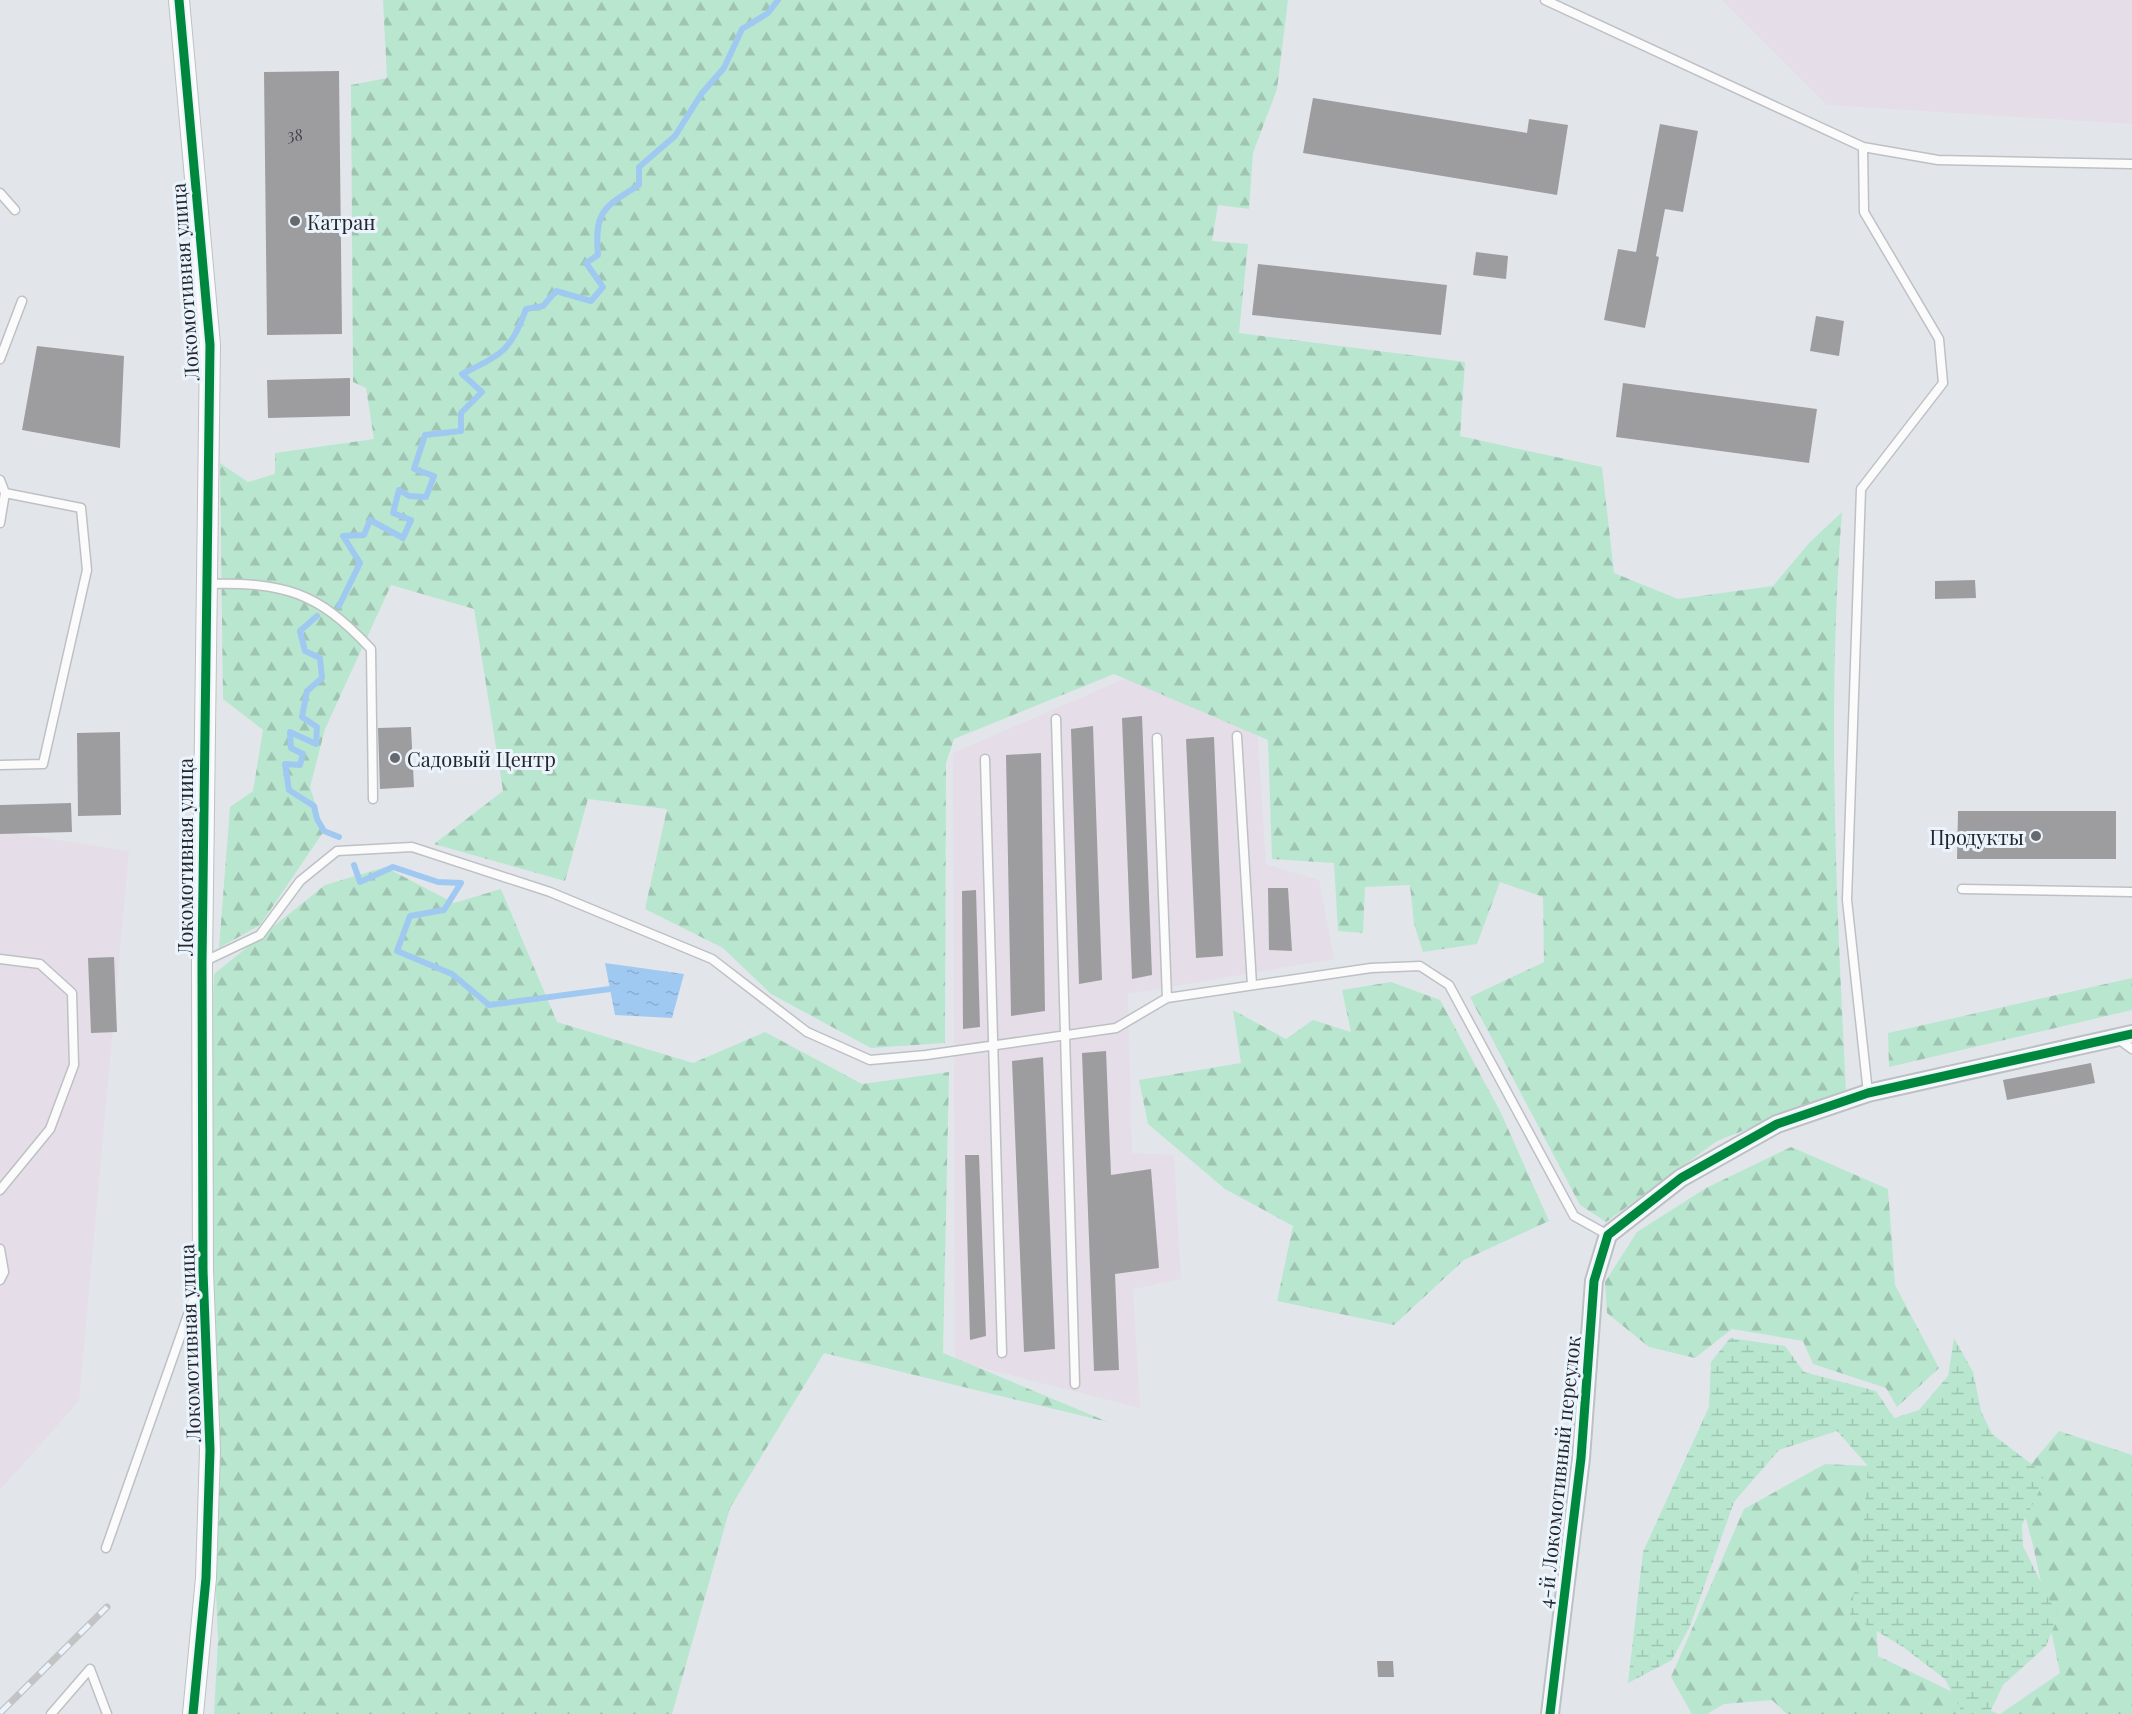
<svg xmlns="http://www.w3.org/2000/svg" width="2132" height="1714" font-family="'Playfair Display',serif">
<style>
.industrial{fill:#e5dde7}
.forest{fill:url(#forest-firs)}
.wetland{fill:url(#wetland-marsh)}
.water{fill:url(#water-ripples)}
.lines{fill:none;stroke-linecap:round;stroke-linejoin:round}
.stream{stroke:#a0c9f2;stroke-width:6}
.building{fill:#9d9d9f}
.service-casing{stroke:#bdc1c4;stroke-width:11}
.minor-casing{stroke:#bdc1c4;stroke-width:20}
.tertiary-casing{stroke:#bdc1c4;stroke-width:22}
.service{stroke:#fbfbfc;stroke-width:8}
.minor{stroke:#fbfbfc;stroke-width:16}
.tertiary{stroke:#fbfbfc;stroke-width:20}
.rail-casing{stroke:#c2c3c5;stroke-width:7}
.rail{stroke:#ebf4fd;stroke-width:4.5;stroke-dasharray:14;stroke-linecap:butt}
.cycleway-casing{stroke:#ebf4fd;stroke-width:13}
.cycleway{stroke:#00873e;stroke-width:9}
.poi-dot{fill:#666a6e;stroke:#ebf4fd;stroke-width:2}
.labels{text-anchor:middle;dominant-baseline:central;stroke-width:6;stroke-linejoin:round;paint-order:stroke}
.number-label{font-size:16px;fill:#424448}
.poi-label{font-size:20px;fill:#24272b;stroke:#ebf4fd;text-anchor:start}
.street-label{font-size:20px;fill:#24272b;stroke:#ebf4fd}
</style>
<defs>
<pattern id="forest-firs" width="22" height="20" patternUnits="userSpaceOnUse" patternTransform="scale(1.5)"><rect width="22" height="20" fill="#b9e6cf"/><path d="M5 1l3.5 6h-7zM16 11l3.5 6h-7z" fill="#9fc5b2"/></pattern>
<pattern id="wetland-marsh" width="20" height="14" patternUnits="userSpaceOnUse" patternTransform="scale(1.5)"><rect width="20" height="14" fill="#b9e6cf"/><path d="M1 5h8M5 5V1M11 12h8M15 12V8" fill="none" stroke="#9fc5b2"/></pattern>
<pattern id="water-ripples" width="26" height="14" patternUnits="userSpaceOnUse" patternTransform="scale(1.5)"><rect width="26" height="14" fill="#a0c9f2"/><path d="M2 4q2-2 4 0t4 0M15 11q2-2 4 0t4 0" fill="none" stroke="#8aadd0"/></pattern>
</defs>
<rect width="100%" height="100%" fill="#e2e6eb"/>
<path class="industrial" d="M1722,0H2132V124L1827,105Z
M1133,675L1257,724L1266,864L1319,880L1334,959L1128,994L1132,1153L1174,1155L1181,1279L1133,1289L1140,1408L955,1361L953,753Z
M0,831L129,851L79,1401L0,1490Z"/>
<path class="forest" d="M383,0H1288L1277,89L1253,153L1249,209L1218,205L1212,241L1248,244L1239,333L1465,362L1460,436L1602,467L1614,573L1678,599L1773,586L1810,542L1842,512C1827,704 1836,897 1846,1090L1717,1141L1606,1222L1580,1205L1470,997L1544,962L1543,897L1500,882L1477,944L1423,952L1414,924L1410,885L1365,887L1363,933L1338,931L1334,863L1272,859L1268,740L1114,674L954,739L946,763L945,1043L871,1048L771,994L723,948L645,909L667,809L588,799L565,881L434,844L503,791L474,609L391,585L325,729L310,787L324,831L260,925L219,948L230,807L253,791L263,730L223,699L220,463L248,482L275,474V453L374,439L366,388L353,382L351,85L387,78Z
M385,867L454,903L501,889L557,1022L693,1063L765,1032L862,1084L949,1072L943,1353L1108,1422L824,1353L730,1508L672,1714H214L218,1640L203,1271L214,974L325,885Z
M2132,978V1010L1889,1067L1888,1033Z
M1391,982L1440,1000L1500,1111L1549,1221L1464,1260L1394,1325L1277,1301L1293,1226L1225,1189L1148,1124L1139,1080L1241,1063L1233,1010L1286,1039L1313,1020L1351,1032L1342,990Z
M1791,1147L1888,1189L1895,1285L1939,1368L1897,1407L1886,1388L1813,1364L1803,1341L1732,1329L1695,1358L1649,1347L1607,1313L1605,1282L1637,1232L1706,1188Z
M2059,1431L2132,1455V1714H2000L2060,1673L2033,1545L2016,1482Z
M1825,1464L1868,1466L1878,1656L1998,1714H1787L1772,1700L1724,1704L1707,1714H1692L1671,1677L1744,1509Z"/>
<path class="wetland" d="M1730,1338L1785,1346L1804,1372L1876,1391L1894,1418L1919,1410L1948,1376L1954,1338L1973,1372L1981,1411L1992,1434L2034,1466L2045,1480L2022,1525L2023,1546L2058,1617L2046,1646L2003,1685L1989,1714H1963L1945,1679L1903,1647L1850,1615L1862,1547L1868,1466L1837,1431L1779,1450L1734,1502L1690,1626L1672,1660L1628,1683L1643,1552L1709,1407L1711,1362Z"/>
<path class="water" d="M605,963L684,974L672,1018L615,1015Z"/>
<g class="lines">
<path class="stream" d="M339,606L360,563L343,536L364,535L370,520L403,538L411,520L393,513L399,490L409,496L426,497L434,476L414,469L425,435L461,431V413L482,392L462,374C500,355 511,352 526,309L543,306L556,291L591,301L603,287L586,263L598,255C594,211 604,207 639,185V167L675,136L702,93L724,68L742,29L768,13L778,0
M317,616L300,631L305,651L320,658L322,678L307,691L302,717L317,727L316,744L290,732L291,748L303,754L300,765L285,764L289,790L314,806L317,819L324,831L339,837
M354,865L360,882L393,867L438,882L461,883L444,910L410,916L397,951L452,974L489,1005L610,989"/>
</g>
<path class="building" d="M339,71L342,334L267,335L264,72Z
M1313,98L1527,133L1529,119L1568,125L1557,195L1303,153Z
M1660,124L1698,131L1683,212L1665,209L1656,256L1659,257L1645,328L1604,320L1618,249L1636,252Z
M1476,252L1508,256L1506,279L1473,275Z
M1258,264L1447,285L1441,335L1252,315Z
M1816,316L1844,321L1839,356L1810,351Z
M37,346L124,356L120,448L22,430Z
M350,378V416L268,418L267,380Z
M1623,383L1817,409L1809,463L1616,437Z
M1975,580L1976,598L1935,599V581Z
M1142,716L1152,975L1132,979L1122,718Z
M1093,726L1102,980L1079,984L1071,729Z
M411,727L414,787L380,789L378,728Z
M120,732L121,815L78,816L77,733Z
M1214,737L1223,956L1196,958L1186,739Z
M1041,753L1045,1011L1011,1016L1006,755Z
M71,803L72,832L0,834V805Z
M1958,811H2116V859H1957Z
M1268,888H1288L1292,951L1269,950Z
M976,890L980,1027L963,1029L962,891Z
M114,957L117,1032L91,1033L88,958Z
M1106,1051L1111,1175L1151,1169L1159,1268L1115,1274L1119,1370L1094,1371L1082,1053Z
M1043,1057L1055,1349L1024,1352L1012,1061Z
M2091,1063L2095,1083L2007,1100L2003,1080Z
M965,1155H979L986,1336L970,1340Z
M1377,1661H1393L1394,1677H1378Z"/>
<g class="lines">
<defs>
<path id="service" d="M1545,0L1863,147L1938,160L2132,164
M1863,147L1864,212L1939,339L1943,383L1861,489L1847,900L1868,1093
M0,193L15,210
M0,359L22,301
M0,480L5,493L0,523
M206,584C284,582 317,591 371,649L373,799
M1056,719L1075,1384
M1237,736L1252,985
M1157,738L1167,998
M985,759L1002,1353
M0,765L43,764L87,570L81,508L5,493
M1962,889L2132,892
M0,959L40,964L72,993L74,1065L50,1129L0,1190
M203,962L260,935L300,881L337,851L412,847L550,892L712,959L807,1032L870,1060L926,1055L1116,1028L1167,998L1371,968L1420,966L1449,985L1574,1216L1608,1235
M2117,1038L2132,1049
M0,1249L4,1272L0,1280
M106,1548L197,1289
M51,1714L90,1669L107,1714"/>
<path id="minor" d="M1550,1714L1581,1458L1594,1281L1608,1235L1681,1178L1777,1124L1868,1093L2132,1034"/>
<path id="tertiary" d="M179,0L210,345L202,963L203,1271L210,1450L206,1578L193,1714"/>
</defs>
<use href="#service" class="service-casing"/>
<use href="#minor" class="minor-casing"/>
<use href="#tertiary" class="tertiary-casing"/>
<use href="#service" class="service"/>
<use href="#minor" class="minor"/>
<use href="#tertiary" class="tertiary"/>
<defs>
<path id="rail" d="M0,1713L107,1607"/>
</defs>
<use href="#rail" class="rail-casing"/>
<use href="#rail" class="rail"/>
<defs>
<path id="cycleway" d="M179,0L210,345L202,963L203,1271L210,1450L206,1578L193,1714
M1550,1714L1581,1458L1594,1281L1608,1235L1681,1178L1777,1124L1868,1093L2132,1034"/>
</defs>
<use href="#cycleway" class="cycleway-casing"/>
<use href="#cycleway" class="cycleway"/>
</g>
<g class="poi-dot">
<circle cx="295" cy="221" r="6"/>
<circle cx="395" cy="758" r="6"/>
<circle cx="2036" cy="836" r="6"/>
</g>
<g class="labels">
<g class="number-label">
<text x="295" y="134">38</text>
</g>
<g class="poi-label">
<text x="307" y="221">Катран</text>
<text x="407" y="758">Садовый Центр</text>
<text x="2024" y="836" text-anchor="end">Продукты</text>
</g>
<g class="street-label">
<text transform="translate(184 282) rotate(-94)">Локомотивная улица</text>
<text transform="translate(184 857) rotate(-90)">Локомотивная улица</text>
<text transform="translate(189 1343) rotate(-92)">Локомотивная улица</text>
<text transform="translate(1558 1472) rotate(-84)">4-й Локомотивный переулок</text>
</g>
</g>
</svg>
